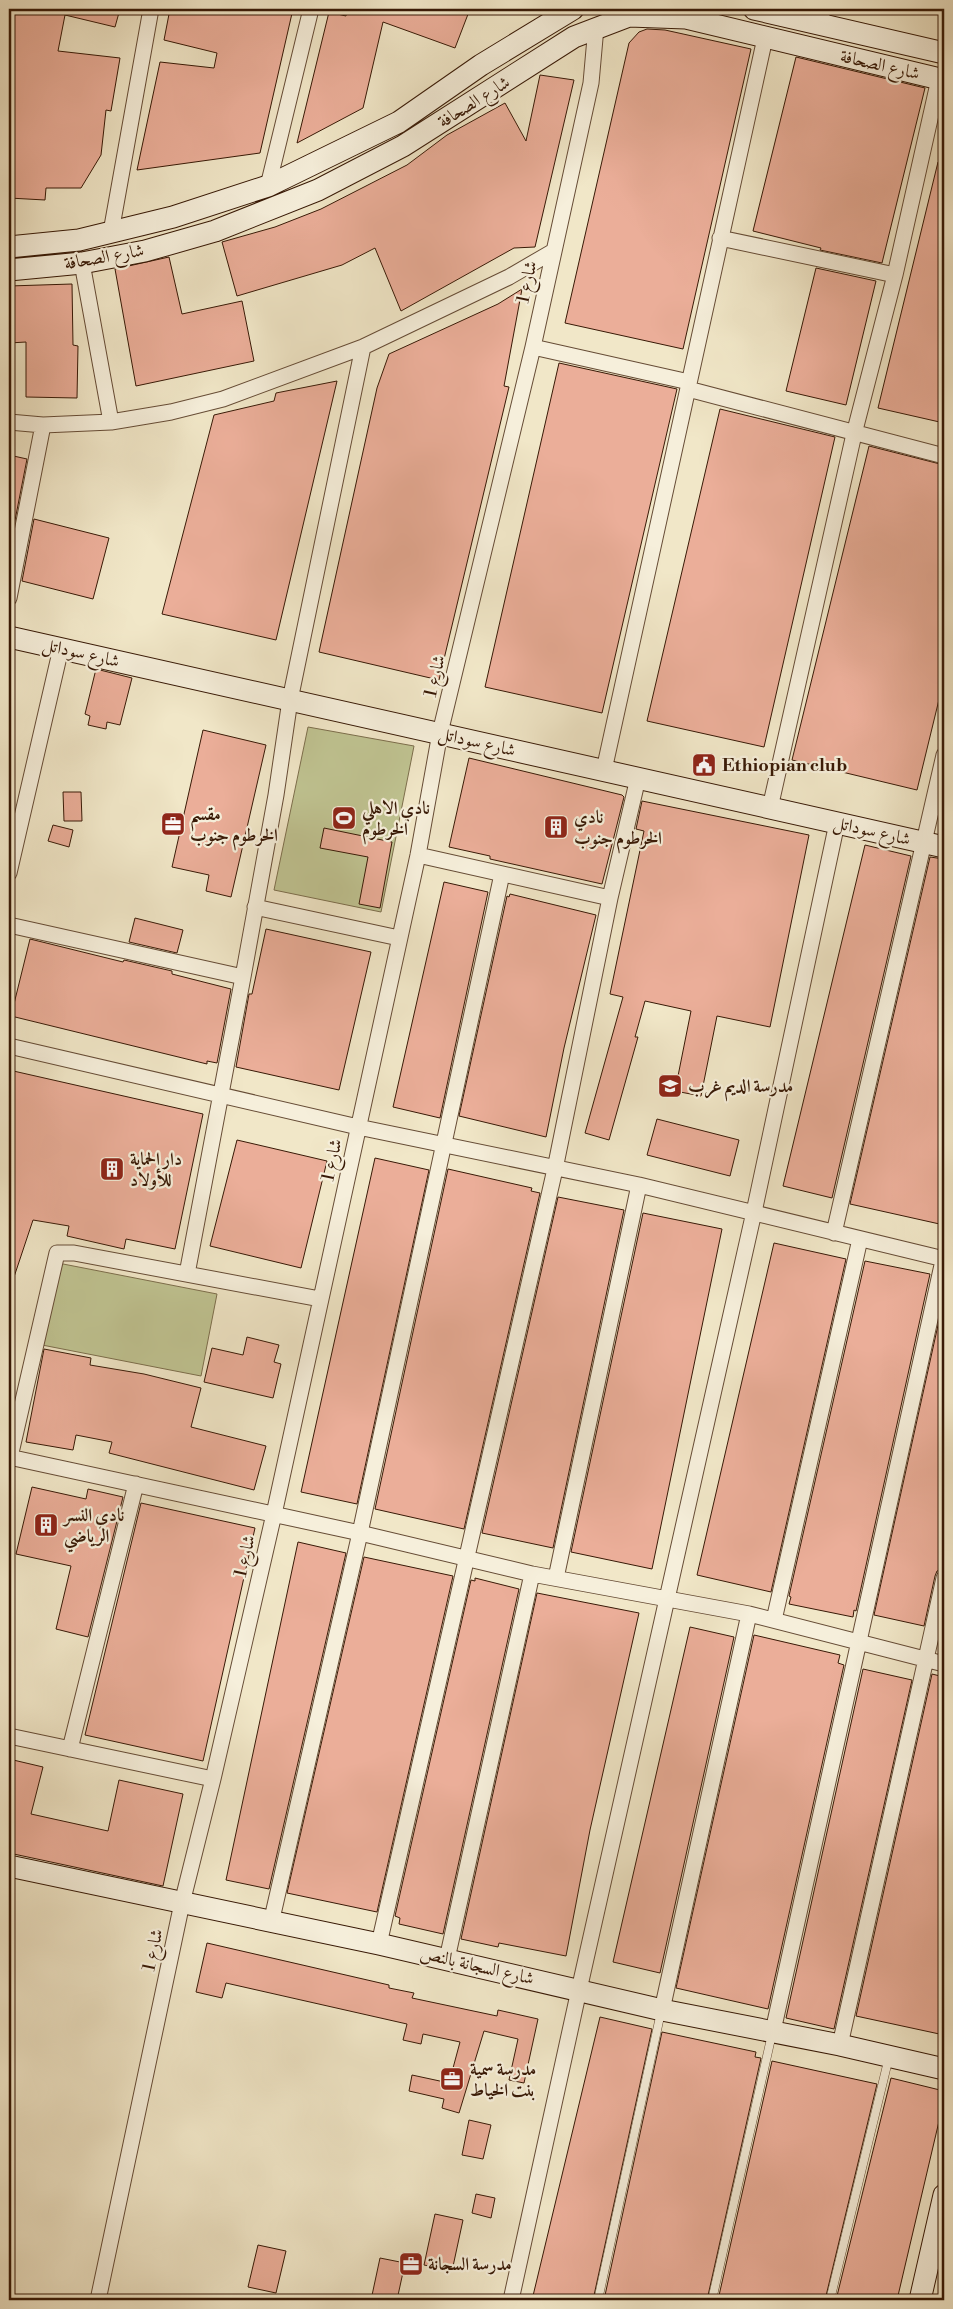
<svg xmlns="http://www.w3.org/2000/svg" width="953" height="2309" font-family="'Libre Bodoni',Amiri,serif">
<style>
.green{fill:#c0c492;stroke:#7c6e4c}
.building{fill:#ebae99;stroke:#381906}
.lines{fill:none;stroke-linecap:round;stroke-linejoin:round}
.lane-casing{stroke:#664c36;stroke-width:9}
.street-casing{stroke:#664c36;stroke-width:17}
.secondary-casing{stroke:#381906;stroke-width:23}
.lane{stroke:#f6efdb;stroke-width:8}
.street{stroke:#f6efdb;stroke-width:15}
.secondary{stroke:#f6efdb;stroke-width:21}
.labels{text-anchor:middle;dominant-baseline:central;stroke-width:4.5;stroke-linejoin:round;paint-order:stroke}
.street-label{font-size:18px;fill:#381906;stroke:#f6efdb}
.poi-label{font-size:18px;font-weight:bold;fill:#381906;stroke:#f6efdb;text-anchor:start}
</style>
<rect width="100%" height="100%" fill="#f1e7c8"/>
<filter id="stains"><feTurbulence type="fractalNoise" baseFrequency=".004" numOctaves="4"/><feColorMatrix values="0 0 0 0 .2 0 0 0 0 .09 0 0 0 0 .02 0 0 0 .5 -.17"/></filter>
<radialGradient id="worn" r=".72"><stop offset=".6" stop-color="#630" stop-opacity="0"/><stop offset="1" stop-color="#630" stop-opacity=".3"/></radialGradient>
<path class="green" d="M308,727L414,746L381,912L274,890Z
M58,1263L217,1294L201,1376L42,1345Z"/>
<path class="building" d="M9,9H120L115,27L65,15L58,51L120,58L111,111L106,110L101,155L81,188H46L45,200L9,198Z
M170,9H293L260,153L137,170L160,62L214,68L217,53L164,40Z
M347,9H470L455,48L383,22L363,108L297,143L329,12L346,16Z
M647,29L665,30L751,49L683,349L565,323L629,43L639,32Z
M796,57L925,88L882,263L820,250L821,248L753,231Z
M540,75L574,80L535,247L514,248L401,311L375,248L342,265L237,296L222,242L275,227L321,209L407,165L447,135L505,103L526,141Z
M938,162L944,163V423L878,408Z
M169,257L182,314L242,301L254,361L136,386L115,269Z
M816,268L876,281L846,405L786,391Z
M72,284L73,345L78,346L77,398L26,397V342L9,343V286Z
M522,289L504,386L509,387L439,680L319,652L377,388L389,354L498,304Z
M559,363L677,389L602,713L485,687Z
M337,381L276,640L162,614L214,415L274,401L276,393Z
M720,409L835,437L764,747L647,721Z
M869,446L944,465V679L917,790L792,760Z
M9,455L27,459L9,551Z
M34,519L109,538L93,599L22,581Z
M96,669L132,678L120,725L107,722L106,729L88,725L90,716L85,714Z
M203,730L266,745L231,897L206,891L209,875L172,867Z
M469,758L622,795L624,797L602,884L490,859V856L449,847Z
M63,792H81L82,821H64Z
M642,801L809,835L770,1027L717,1016L701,1096L675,1091L691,1011L645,1001L635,1037H638L609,1140L585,1133L623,997L610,994L644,831L636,829Z
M53,825L73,830L69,847L48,841Z
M324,828L392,842L380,908L359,904L368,857L320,848Z
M865,845L911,856L832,1198L783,1186Z
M930,857L944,859V1225L850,1204Z
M444,882L488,892L440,1118L393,1107Z
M510,894L596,915L564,1048L546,1137L459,1116L507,896L509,897Z
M135,918L183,930L177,953L129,942Z
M266,929L371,952L339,1090L236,1067L249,994H252Z
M30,939L123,962L124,960L172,971V974L231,989L217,1063L207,1061V1064L11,1016Z
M9,1070L203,1114L175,1249L126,1239L124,1249L67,1236L69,1226L33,1220L12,1283H9Z
M657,1119L739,1140L730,1176L647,1155Z
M237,1140L327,1161L301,1268L210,1246Z
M375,1158L429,1170L357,1504L301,1492Z
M448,1169L532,1188L531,1191L540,1193L464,1529L375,1509Z
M558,1197L624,1210L553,1548L482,1533Z
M643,1213L722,1229L652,1569L571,1552Z
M774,1243L846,1259L771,1592L697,1575Z
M865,1261L930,1274L856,1611L854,1610L853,1617L789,1604L791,1597L789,1596Z
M944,1298V1569L937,1571L935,1576L924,1626L874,1615Z
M247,1337L279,1345L274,1362L281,1364L273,1398L204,1382L212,1348L243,1355Z
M44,1349L91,1358L90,1365L144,1374L201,1388L191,1427L266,1446L254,1490L109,1453L112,1442L76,1435L73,1450L26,1442Z
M32,1487L86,1499L88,1489L123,1497L88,1637L56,1629L71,1566L16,1554Z
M141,1503L255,1528L203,1761L85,1735Z
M298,1542L346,1553L269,1889L226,1880Z
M364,1557L453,1576L377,1912L287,1893Z
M475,1578L519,1589L443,1934L399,1924L400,1918L395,1916L471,1580L475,1581Z
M537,1593L639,1613L590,1830L566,1956L499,1943L498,1947L461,1939Z
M690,1627L734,1637L660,1973L613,1962Z
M754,1635L840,1655L838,1663L844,1665L768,2009L676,1988Z
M863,1669L912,1680L834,2029L786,2018Z
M932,1674L944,1677V2035L856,2016Z
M9,1759L43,1767L31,1814L108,1831L119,1780L183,1794L163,1886L9,1853Z
M207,1943L389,1985V1988L414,1993L412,1998L497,2016L498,2010L538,2019L524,2083L509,2080L518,2039L484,2031L459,2113L442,2108L444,2099L409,2091L412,2075L449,2083L460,2042L423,2034L421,2044L403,2040L407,2024L226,1983L222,1998L196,1992Z
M600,2017L652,2029L593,2300H532Z
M662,2032L756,2052L755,2057L761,2058L707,2300H604Z
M772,2061L877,2084L825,2300H718Z
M891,2078L944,2091V2100L897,2300H836Z
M469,2120L491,2125L483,2159L462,2155Z
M476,2194L495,2198L491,2218L472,2213Z
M435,2214L463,2220L452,2271L424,2265Z
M258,2245L286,2251L276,2293L248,2287Z
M380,2258L405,2263L397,2300H371Z"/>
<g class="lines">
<defs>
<path id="lane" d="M598,2300L661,2012
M712,2300L772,2034
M830,2300L889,2057"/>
<path id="street" d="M820,24L823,9
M268,186L311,9
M111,232L151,9
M720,238L895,275
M82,263L111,422
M533,347L689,382
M688,389L944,456
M9,422L43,425L111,422L171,412L223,399L363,347L509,277L552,252
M9,598L43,425
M604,770L765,38
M770,808L854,434L895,275L939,79
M418,855L610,898
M9,873L61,648
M255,907L399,938
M9,925L243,977
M9,1046L358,1127L639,1185L944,1259
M834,1233L944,755
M187,1274L243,977L276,795L290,700L363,347
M9,1457L360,1533L532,1574L749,1614L944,1664
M10,1457L57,1253H74L320,1299
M556,1578L639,1185
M774,1620L860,1239
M9,1736L213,1779
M70,1749L136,1484
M271,1923L360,1533L502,874
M379,1944L555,1169L610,898L638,778
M447,1959L532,1574
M662,2010L749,1614
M773,2031L944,1256
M840,2045L944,1578
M98,2300L182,1903L213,1779L274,1514L418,855L440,733L533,347L591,83L596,27
M511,2300L579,1990L754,1212L837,823"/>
<path id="secondary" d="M754,9L944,53
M9,247L79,240L173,217L268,186L399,122L481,65L573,9
M9,270L82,263L145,251L215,231L318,190L403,146L574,37L629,16L686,18L944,80
M9,637L944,847
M9,1866L379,1944L662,2010L840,2045L944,2069
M920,2300L944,2195"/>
</defs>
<use href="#lane" class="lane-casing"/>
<use href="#street" class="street-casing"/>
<use href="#secondary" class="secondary-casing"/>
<use href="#lane" class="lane"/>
<use href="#street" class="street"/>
<use href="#secondary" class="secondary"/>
</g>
<defs>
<symbol id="civic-square" viewBox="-11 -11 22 22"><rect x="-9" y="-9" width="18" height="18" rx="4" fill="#8f2418" stroke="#f6efdb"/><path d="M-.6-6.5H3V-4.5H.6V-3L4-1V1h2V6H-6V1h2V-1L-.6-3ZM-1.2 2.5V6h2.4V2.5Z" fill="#fff"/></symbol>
<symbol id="stadium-square" viewBox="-11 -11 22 22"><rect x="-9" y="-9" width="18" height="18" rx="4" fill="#8f2418" stroke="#f6efdb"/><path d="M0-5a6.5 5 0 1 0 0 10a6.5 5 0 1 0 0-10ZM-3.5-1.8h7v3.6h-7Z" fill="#fff"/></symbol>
<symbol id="office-square" viewBox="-11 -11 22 22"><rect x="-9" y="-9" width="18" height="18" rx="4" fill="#8f2418" stroke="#f6efdb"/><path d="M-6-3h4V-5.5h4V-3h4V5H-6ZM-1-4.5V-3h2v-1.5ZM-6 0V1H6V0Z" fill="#fff"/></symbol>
<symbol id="building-square" viewBox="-11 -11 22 22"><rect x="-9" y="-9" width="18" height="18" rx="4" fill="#8f2418" stroke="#f6efdb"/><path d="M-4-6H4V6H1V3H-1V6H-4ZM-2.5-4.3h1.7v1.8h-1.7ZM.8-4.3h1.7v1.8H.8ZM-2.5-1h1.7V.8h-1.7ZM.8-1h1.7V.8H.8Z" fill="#fff"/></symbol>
<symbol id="school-square" viewBox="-11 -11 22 22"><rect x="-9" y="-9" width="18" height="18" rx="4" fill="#8f2418" stroke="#f6efdb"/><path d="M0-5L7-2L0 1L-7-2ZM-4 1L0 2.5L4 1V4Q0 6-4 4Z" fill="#fff"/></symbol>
</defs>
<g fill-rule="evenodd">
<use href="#civic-square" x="690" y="751" width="28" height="28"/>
<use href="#stadium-square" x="330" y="804" width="28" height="28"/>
<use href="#office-square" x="159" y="810" width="28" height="28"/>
<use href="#building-square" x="542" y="813" width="28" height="28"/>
<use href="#school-square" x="656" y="1072" width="28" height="28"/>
<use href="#building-square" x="98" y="1155" width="28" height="28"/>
<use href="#building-square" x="32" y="1511" width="28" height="28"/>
<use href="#office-square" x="438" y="2065" width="28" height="28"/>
<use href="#office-square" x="397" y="2250" width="28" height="28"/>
</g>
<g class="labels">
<g class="street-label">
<text transform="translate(880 65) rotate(13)">شارع الصحافة</text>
<text transform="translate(474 102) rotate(-32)">شارع الصحافة</text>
<text transform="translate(104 257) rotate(-10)">شارع الصحافة</text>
<text transform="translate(527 282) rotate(-78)">شارع 1</text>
<text transform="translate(81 653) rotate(13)">شارع سوداتل</text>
<text transform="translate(435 676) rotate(-77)">شارع 1</text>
<text transform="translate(477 742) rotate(13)">شارع سوداتل</text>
<text transform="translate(872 831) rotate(13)">شارع سوداتل</text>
<text transform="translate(332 1160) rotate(-78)">شارع 1</text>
<text transform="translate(245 1556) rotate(-77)">شارع 1</text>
<text transform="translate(153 1950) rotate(-78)">شارع 1</text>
<text transform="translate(477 1966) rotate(13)">شارع السجانة بالنص</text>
</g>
<g class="poi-label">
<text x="722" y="765">Ethiopian club</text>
<text x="362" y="808">نادي الاهلي<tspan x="362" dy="21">الخرطوم</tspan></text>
<text x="190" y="814">مقسم<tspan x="190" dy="21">الخرطوم جنوب</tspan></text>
<text x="574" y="817">نادي<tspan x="574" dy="21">الخرطوم جنوب</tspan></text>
<text x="688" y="1086">مدرسة الديم غرب</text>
<text x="130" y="1159">دار الحماية<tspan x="130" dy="21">للأولاد</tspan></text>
<text x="64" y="1515">نادي النسر<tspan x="64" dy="21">الرياضي</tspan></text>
<text x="470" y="2069">مدرسة سمية<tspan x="470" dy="21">بنت الخياط</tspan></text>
<text x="428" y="2264">مدرسة السجانة</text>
</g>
</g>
<rect width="953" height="2309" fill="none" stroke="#f1e7c8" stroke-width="30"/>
<rect x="10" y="10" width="933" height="2289" fill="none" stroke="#381906" stroke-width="2.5"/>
<rect x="15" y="15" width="923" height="2279" fill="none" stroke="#381906"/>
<rect width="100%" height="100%" filter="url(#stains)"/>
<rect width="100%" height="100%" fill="url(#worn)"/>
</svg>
